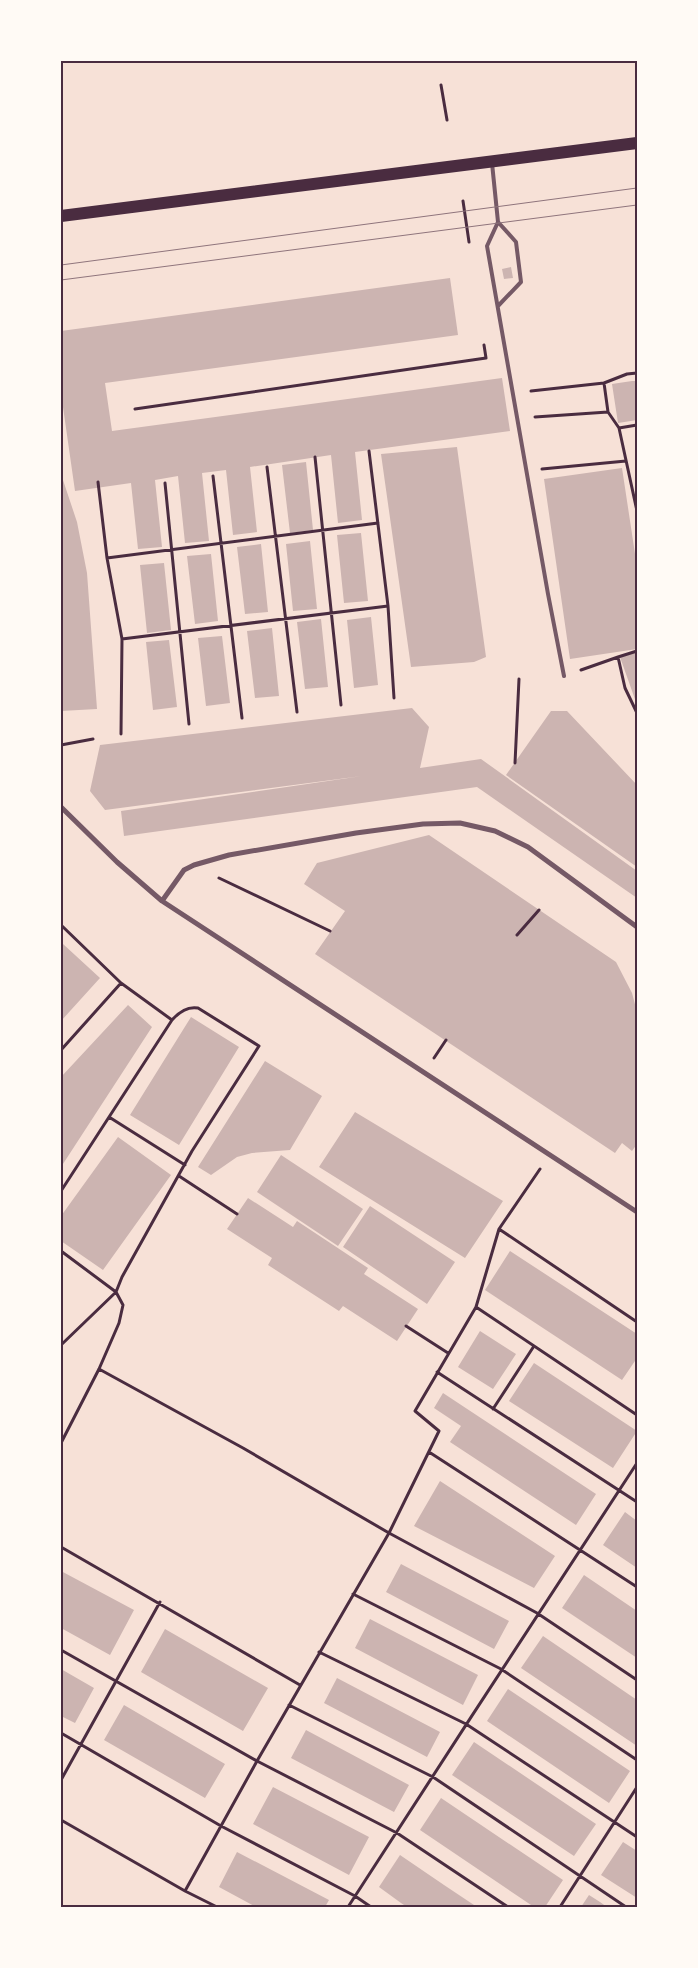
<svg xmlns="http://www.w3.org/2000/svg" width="698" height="1968" font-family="Merriweather,serif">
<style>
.building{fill:#ccb4b1}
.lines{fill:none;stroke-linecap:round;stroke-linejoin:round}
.path{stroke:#4a2c40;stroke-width:3}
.service{stroke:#755966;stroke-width:4}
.minor{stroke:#755966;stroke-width:5}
.primary{stroke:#4a2c40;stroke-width:12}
.tram{stroke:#8f747c;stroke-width:1}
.neatline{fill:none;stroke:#4a2c40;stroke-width:2}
</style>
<rect width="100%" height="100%" fill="#f7e1d7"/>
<path class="building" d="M511,267L513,278L504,279L502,269Z
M450,278L458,335L105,383L112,431L502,378L510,431L355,452L362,520L338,523L331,455L250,467L257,532L233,535L226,470L202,473L209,541L185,543L178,476L155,480L162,547L138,549L131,483L75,491L61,393V331Z
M632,381H637V420L618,423L612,384Z
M457,447L486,657L474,662L411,667L381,454Z
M306,462L313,530L290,533L282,465Z
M622,468L637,567V649L570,659L544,479Z
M61,478L63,480L77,522L87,573L97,709L61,711Z
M361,533L368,601L344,603L337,535Z
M310,541L317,609L293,611L286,544Z
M261,544L268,612L245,614L237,547Z
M211,554L218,621L195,624L187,556Z
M164,563L171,630L147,633L140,565Z
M371,617L378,685L354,688L347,620Z
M321,619L328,687L305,689L297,622Z
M272,628L279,696L255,698L247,631Z
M222,636L230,703L206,706L198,638Z
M169,640L177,707L153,710L146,642Z
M637,652V705L620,657Z
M412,708L429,727L420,768L481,759L637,871V898L477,787L124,836L121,811L362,776L105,810L90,791L100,745Z
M551,711H567L637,785V867L506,775Z
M429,835L616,962L632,993L637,1012V1123L635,1125L637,1127V1144L632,1151L622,1143L615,1153L315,954L345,911L304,884L317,863Z
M63,944L100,978L61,1021V946Z
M128,1005L152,1027L61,1167V1077Z
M191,1017L239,1047L179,1145L130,1115Z
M265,1061L322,1096L290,1150L252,1153L237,1157L211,1175L198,1167Z
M355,1112L503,1201L465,1258L319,1167Z
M118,1137L171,1175L103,1270L61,1241V1216Z
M281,1155L363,1209L338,1246L257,1192Z
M248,1198L293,1227L297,1221L368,1268L364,1274L418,1309L397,1341L343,1306L339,1311L268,1265L272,1258L227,1229Z
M370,1206L455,1262L427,1304L343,1247Z
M510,1251L637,1334V1358L622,1380L485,1290Z
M480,1331L516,1354L493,1389L458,1367Z
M534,1363L637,1431L613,1468L509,1401Z
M443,1393L596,1494L576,1525L450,1442L461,1426L434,1408Z
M440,1481L555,1556L534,1588L414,1526Z
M625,1512L637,1521V1568L603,1545Z
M401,1564L509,1621L494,1649L386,1592Z
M61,1571L134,1610L110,1655L61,1628Z
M584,1575L637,1611V1658L562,1608Z
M370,1619L478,1675L463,1705L355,1648Z
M165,1629L268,1688L243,1731L141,1672Z
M543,1636L637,1700V1746L521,1668Z
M61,1669L94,1688L75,1723L61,1716Z
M337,1678L440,1732L427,1757L324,1703Z
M508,1689L630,1771L609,1803L487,1721Z
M124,1705L225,1764L205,1798L104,1740Z
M306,1730L409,1785L394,1812L291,1758Z
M474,1742L596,1824L574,1856L452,1775Z
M273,1787L369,1837L349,1875L253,1824Z
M441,1798L563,1880L545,1907H534L420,1830Z
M623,1842L637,1851V1898L601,1875Z
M237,1852L329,1900L325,1907H256L219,1887Z
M400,1855L444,1885L477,1907H407L401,1903L379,1887Z
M589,1895L600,1902L607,1907H581Z"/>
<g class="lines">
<path class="path" d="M441,85L447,120
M463,201L469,242
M484,345L486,358
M637,373L627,374L604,383L608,412L619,428L637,511
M531,391L604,383
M135,409L486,358
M535,417L608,412
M619,428L637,425
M369,451L388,606L394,698
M315,457L341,705
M267,467L297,712
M542,469L626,461
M213,476L242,718
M98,482L107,558L122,639L121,734
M165,483L189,724
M107,558L378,523
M122,639L388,606
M637,651L618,657L625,688L637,713
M581,670L618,657
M61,745L93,739
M515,763L519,679
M219,878L330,931
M61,925L121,983L61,1050
M517,935L539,910
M434,1058L446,1040
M109,1117L185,1165
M179,1176L237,1214
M61,1191L172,1020L121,983
M499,1229L637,1322
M61,1251L116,1292L123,1305L119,1323L99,1369L61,1443
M476,1307L637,1415
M406,1326L448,1353
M61,1345L116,1292L122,1277L192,1151L259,1046L198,1008C187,1006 179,1012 172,1020
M99,1369L243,1448L389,1533L537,1613L637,1680
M437,1372L637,1502
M493,1409L534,1346
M429,1452L637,1587
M61,1547L300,1685
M353,1594L501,1669L637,1760
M61,1650L257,1761L397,1833L508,1907
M319,1652L466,1724L637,1837
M289,1705L433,1777L626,1907
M61,1733L221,1826L355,1896L371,1907
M61,1780L160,1602
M61,1820L185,1891L217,1907
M185,1891L257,1761L389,1533L439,1431L415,1411L476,1307L499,1229L540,1169
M348,1907C444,1759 540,1610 637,1463
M560,1907L637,1787"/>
<path class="service" d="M492,163L498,222L487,246L548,594L564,676
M498,222L516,242L521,282L498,306"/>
<path class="minor" d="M61,807L117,862L162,901L637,1212
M162,901L184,870L194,865L229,855L356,833L423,824L460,823L495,831L528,847L637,927"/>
<path class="primary" d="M61,216L637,143"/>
<path class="tram" d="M61,265L637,188
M61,280L637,205"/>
</g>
<rect width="698" height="1968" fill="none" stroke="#fffaf5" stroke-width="125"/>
<rect x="62" y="62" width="574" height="1844" class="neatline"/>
</svg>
